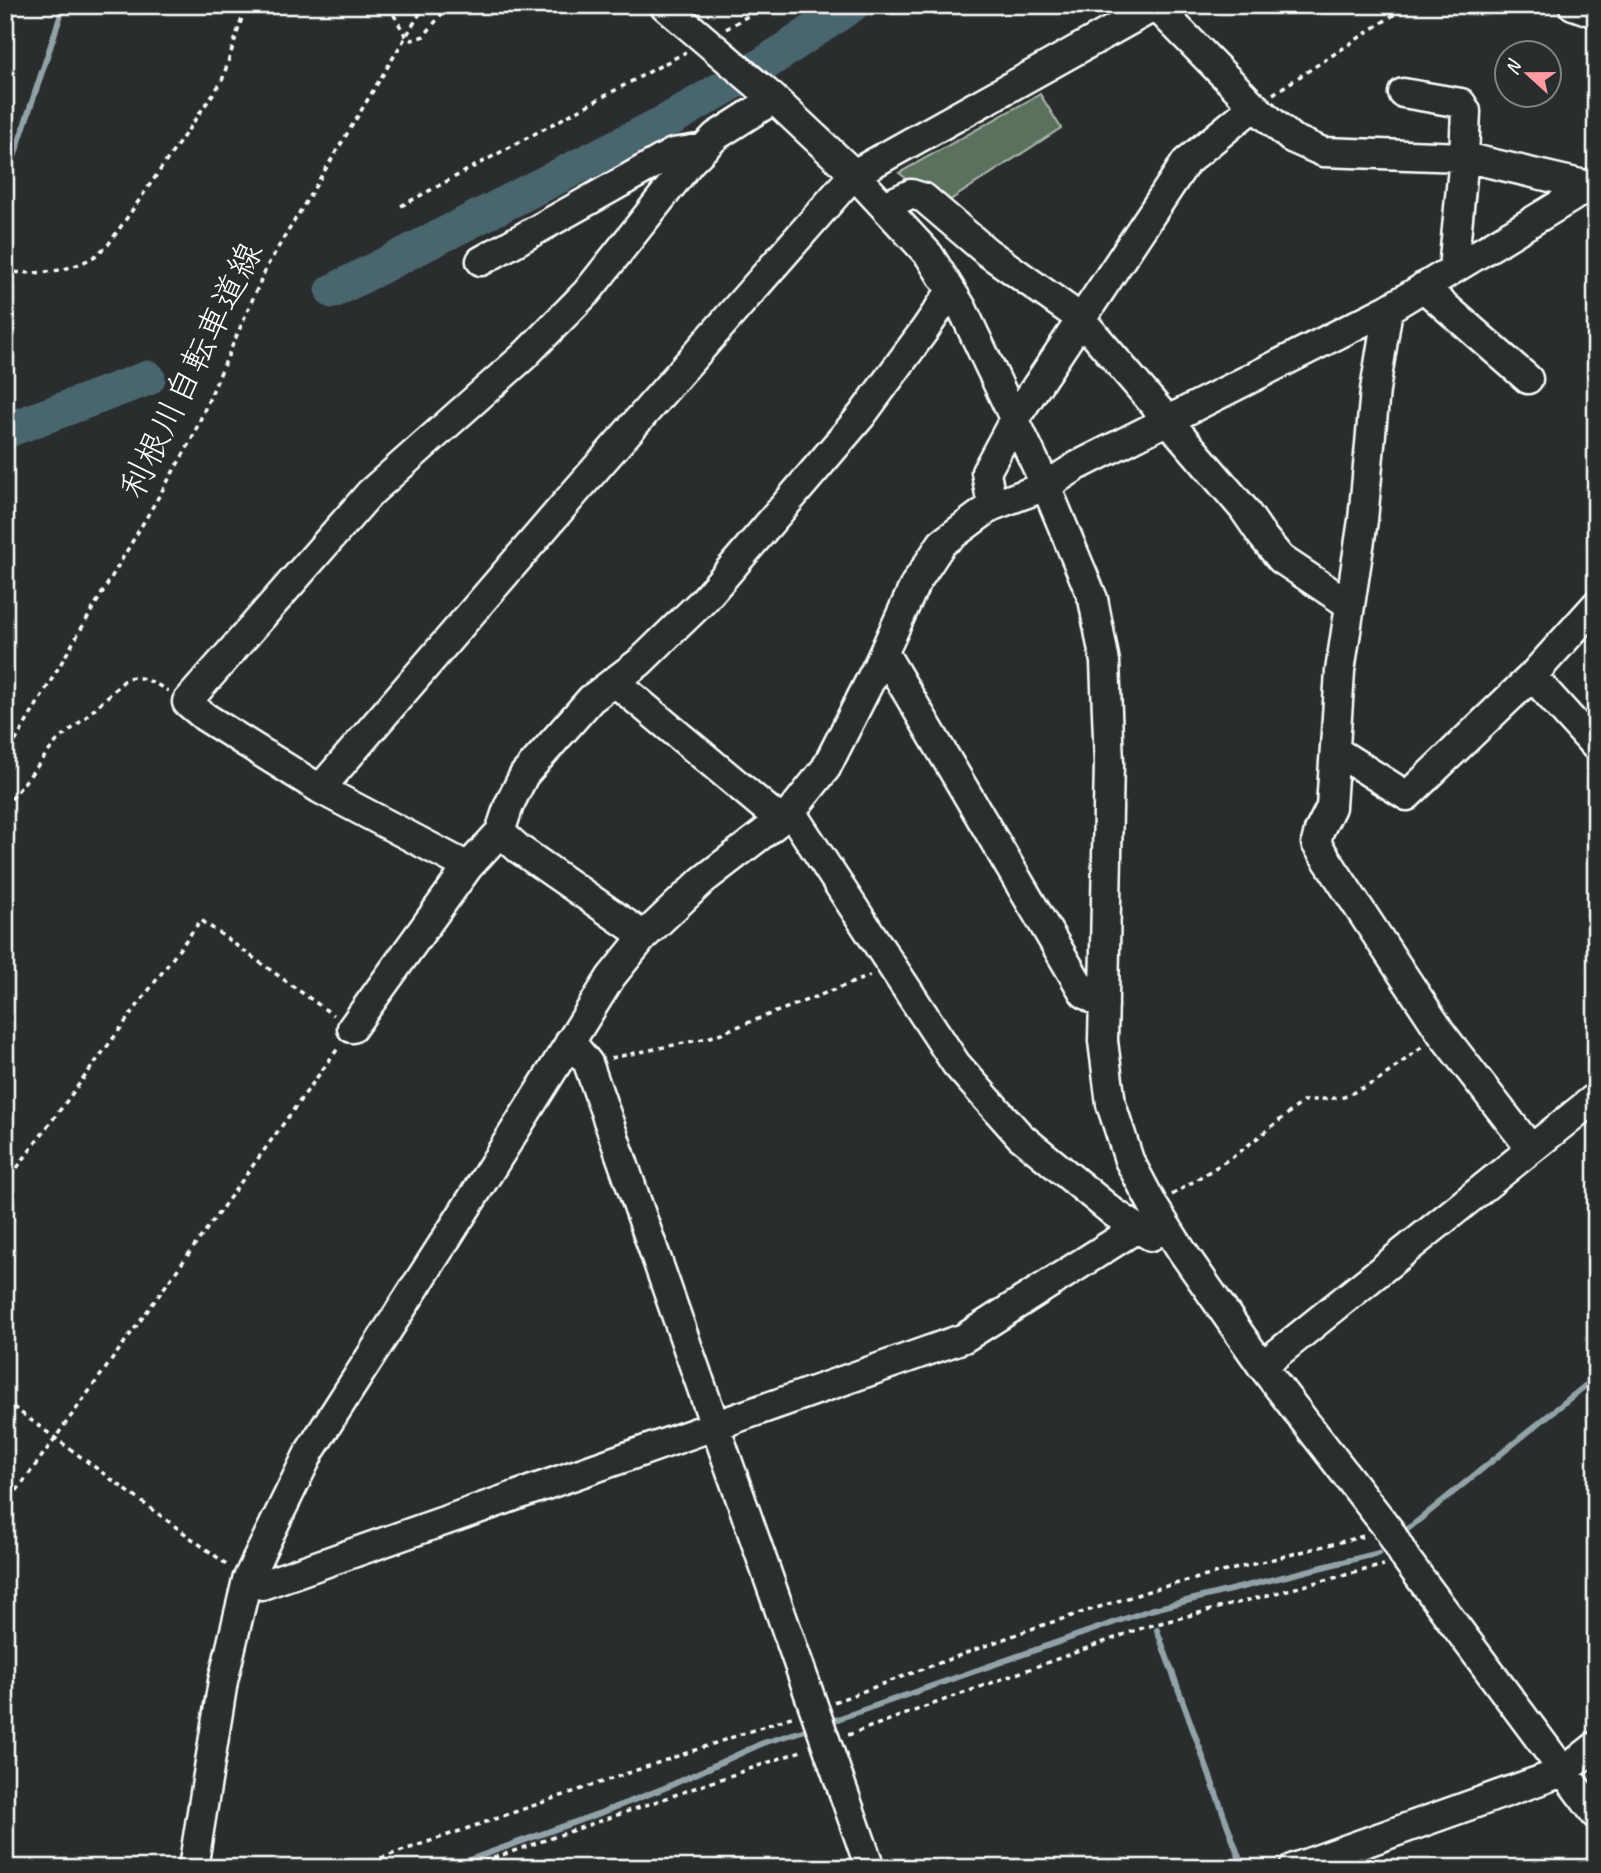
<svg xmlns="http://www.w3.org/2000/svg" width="1601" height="1873" font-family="Caveat,'Klee One',sans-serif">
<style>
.green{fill:#5a715d;stroke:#acb8ae;stroke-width:2}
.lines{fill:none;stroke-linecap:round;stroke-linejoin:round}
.stream{stroke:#92a3a8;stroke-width:6}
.river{stroke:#49656e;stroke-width:35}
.minor-casing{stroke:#fff;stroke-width:33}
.path{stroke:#fff;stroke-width:3.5;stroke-dasharray:5 5;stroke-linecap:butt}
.minor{stroke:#2a2d2e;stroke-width:28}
.labels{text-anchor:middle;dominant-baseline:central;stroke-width:5;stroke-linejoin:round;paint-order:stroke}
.street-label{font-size:35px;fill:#fff;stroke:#2a2d2e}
</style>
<rect width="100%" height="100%" fill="#2a2d2e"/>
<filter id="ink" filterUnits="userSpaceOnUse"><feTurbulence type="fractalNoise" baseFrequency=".0143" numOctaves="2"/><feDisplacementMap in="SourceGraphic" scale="14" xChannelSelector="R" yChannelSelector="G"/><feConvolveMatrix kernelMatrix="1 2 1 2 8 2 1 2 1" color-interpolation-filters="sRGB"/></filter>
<g filter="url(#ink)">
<path class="green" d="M1040,94L1061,128L941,206L899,173Z"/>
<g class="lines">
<path class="stream" d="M5,184L64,5
M1409,1528L1596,1377
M1157,1630L1243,1868
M826,1723L1150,1610L1379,1553
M447,1868L603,1812L667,1787L763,1743L812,1728"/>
<path class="river" d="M333,291L669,120L764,64L852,5
M5,431L148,378"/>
<defs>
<path id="minor" d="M664,5L774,99L854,174L929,255L962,308L1046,486L1093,599L1105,662L1109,763L1103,1041L1111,1104L1129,1160L1154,1207L1182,1251L1262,1366L1389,1530L1406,1559L1596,1815
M1155,5L1254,106L1291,138L1323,152L1464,157L1589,186L1596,190
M1573,5L1596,13
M1403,93L1461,103L1466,111L1464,157L1453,269
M884,206L911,194L924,198L987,252L1080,318L1243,508L1263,537L1281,559L1350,605
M481,261L673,153L704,148
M1423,287L1528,379
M1388,309L1375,390L1363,520L1340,671L1331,807L1319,831L1316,843L1442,1034L1531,1149
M992,506L986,472L1014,420L1186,162L1254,106
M884,653L1084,993L1104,1005
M1532,676L1596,747
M615,682L780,820
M1336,751L1407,796L1532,676L1596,605
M320,789L578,489L854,174L1157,5
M791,812L956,1064L1020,1136L1114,1213L1137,1228L1151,1236
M500,832L509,805L524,775L591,699L640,662L704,600L862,415L926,328L951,291
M468,867L320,789L205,717L187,702L370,493L523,357L587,292L690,162L716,136L774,99
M352,1028L468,867L500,832L519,849L644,936
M570,1041L588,1063L870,1868
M1262,1366L1596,1097
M247,1580L262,1585L964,1338L1137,1228
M193,1868L223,1681L247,1580L310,1451L475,1194L611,977L644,936L703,880L791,812L826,768L878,665L915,584L942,543L992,506L1046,486L1077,466L1388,309L1569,199L1596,181
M1294,1868L1563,1772L1596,1746"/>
</defs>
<use href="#minor" class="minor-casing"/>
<path class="path" d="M397,5L394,15L406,37L412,40L424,36L449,5
M726,29L766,5
M1273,94L1409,5
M401,206L686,52
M5,271C33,275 64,273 90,259C96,256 102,250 108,245L222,81L246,5
M5,759L190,443L267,266L425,5
M5,807L57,741L85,718L127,678C142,675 155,683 168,691
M611,1058L708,1038L870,976
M5,1184L201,920L333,1015
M1172,1195L1237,1154L1304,1101L1344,1097L1379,1080L1423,1046
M5,1401L229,1566
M5,1507L339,1047
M834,1702L1028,1630L1155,1589L1364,1536
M848,1735L1145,1627L1384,1565
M352,1868L794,1716
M465,1868L804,1750"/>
<use href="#minor" class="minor"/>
</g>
</g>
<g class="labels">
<g class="street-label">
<text transform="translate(191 370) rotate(-64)">利根川自転車道線</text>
</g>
</g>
<rect width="1601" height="1873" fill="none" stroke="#2a2d2e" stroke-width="28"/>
<rect x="14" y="14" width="1573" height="1845" fill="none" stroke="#fff" stroke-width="2.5" filter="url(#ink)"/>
<g transform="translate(1528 74) rotate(291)"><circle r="33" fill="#2a2d2e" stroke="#7f8182" stroke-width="2"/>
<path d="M0-5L12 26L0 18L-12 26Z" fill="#ff9aa2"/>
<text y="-10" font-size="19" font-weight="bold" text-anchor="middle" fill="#ffffff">N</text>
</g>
</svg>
